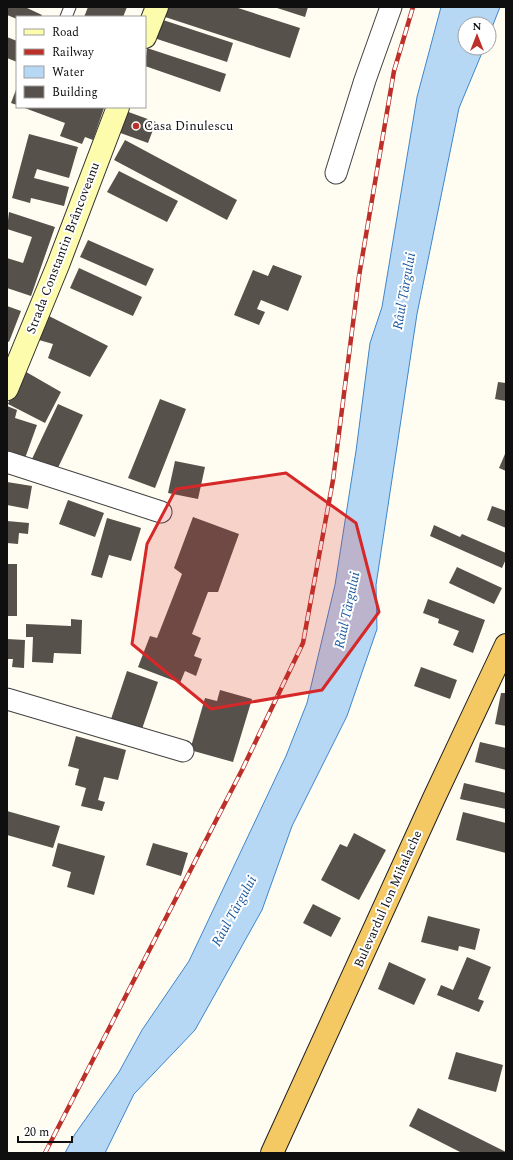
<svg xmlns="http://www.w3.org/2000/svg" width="513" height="1160" font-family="Spectral,serif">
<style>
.water{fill:#b6d8f5;stroke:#3e86cb}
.building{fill:#57514b}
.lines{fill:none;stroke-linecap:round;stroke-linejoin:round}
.service-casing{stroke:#424242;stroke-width:13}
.minor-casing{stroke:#424242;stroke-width:23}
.secondary-casing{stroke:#313131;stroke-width:24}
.trunk-casing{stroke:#202020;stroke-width:24}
.service{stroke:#fff;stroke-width:11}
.minor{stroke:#fff;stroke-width:21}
.secondary{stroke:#fdfcad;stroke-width:22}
.trunk{stroke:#f4c863;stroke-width:22}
.rail-casing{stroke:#bd3029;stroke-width:4.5}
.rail{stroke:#fff;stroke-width:3;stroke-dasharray:9;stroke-linecap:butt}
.marked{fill:#d62828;fill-opacity:0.2;stroke:#d62828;stroke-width:3;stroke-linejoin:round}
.poi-dot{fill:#bd3029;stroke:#fff;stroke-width:1.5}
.labels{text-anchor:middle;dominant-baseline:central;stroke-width:4;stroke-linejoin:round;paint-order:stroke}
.poi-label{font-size:13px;fill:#0f0f0f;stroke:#fff;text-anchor:start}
.street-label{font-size:13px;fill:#0f0f0f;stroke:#fff}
.water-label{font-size:14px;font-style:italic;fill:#19589f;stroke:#fff}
</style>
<rect width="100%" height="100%" fill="#fffdf1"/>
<path class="water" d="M441,7H500L489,35V24H465V48H484L459,108L417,314L376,585L377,629L347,716L292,826L262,910L195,1030L134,1094L105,1153H65L75,1134L119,1072L142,1030L189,961L286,756L307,703L335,585L356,451L370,343L382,307L417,97Z"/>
<path class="building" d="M7,7H25L42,15L41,17H17V19L7,15Z
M88,7H127L123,17H84Z
M165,7H235L300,28L290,58L162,16Z
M274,7H308L305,17Z
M157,18L233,43L227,62L151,37Z
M7,37L17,41V62L7,58Z
M147,48L226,74L220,92L145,66Z
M17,87V105L11,103Z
M22,107H101L104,108L93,140L85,137L82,144L60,136L65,123Z
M123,110L156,122L148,143L115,131Z
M29,134L78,147L69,178L37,169L34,178L69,187L64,206L31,198L30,203L12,198Z
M125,140L237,200L227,220L114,160Z
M119,171L178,201L167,222L107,192Z
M9,212L55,227L31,296L7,288V258L23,263L32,237L7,229Z
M88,240L154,269L146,286L80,257Z
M273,265L302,276L288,311L261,300L257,309L265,312L259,325L234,315L253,270L268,276Z
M79,268L142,297L133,316L70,288Z
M7,306L21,311L9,342L7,341Z
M49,316L108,346L90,377L48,358L53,344L39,340Z
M21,369L61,392L45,423L8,404Z
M498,382L506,383V401L495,399Z
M160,399L186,409L155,488L128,478Z
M58,404L83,415L56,472L31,461Z
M7,406L17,410L15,418L37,425L24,461L7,455Z
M505,454H506V471L499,468Z
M175,461L205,467L198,499L168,493Z
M7,482L32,486L28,509L7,505Z
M68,500L104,513L95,537L59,524Z
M492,506L506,511V528L487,520Z
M193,517L239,534L218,592H208L192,634L201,638L194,656L202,659L196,676L185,671L180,683L138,667L150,636L157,638L182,574L174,568Z
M107,518L141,528L131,561L109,555L102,578L91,575Z
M7,521L29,523L28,534L19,533L18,544L7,543Z
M434,525L460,537L462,534L506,553V559L502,568L430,536Z
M7,564H17V616H7Z
M457,567L502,588L494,604L449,583Z
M428,599L485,620L473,653L453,645L459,631L438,623L439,619L423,613Z
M71,619L82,620L81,654L54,653L53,663L32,662L33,637H26V624L71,626Z
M7,639L25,640L24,668L12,667L13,659H7Z
M421,667L457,680L450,699L414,686Z
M127,671L158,682L141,732L110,722Z
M220,690L252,699L233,762L190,750L205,698L217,701Z
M501,693H506V726L495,724Z
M76,736L126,750L118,780L104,777L98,800L105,802L102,811L81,806L86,788L75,785L79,769L68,766Z
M480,742L506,748V770L475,762Z
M464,783L506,793V809L460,799Z
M7,811L60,826L53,848L7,835Z
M463,812L506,823V853L456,840Z
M354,833L386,850L359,900L321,880L340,844L347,847Z
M58,843L105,856L94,895L67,887L71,872L52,866Z
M153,843L188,853L181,876L146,865Z
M313,904L341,918L331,937L303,923Z
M428,916L480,929L475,950L459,946L458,951L421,942Z
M467,957L491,967L478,999L484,1001L479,1012L437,995L441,985L453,990Z
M389,962L426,979L414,1005L378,989Z
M456,1052L503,1065L496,1092L448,1079Z
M418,1108L506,1152V1153H462L409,1126Z"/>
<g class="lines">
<defs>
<path id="service" d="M66,17L70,7"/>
<path id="minor" d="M336,173L365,80L391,7
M7,462L161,512
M7,699L183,751"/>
<path id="secondary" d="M145,37L157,7
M7,389L58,265L118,107"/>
<path id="trunk" d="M272,1153L434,798L506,645"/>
</defs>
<use href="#service" class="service-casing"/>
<use href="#minor" class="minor-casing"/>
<use href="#secondary" class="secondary-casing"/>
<use href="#trunk" class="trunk-casing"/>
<use href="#service" class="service"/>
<use href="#minor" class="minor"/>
<use href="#secondary" class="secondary"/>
<use href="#trunk" class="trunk"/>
<defs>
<path id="rail" d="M45,1153L242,770L303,643L333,480L359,276L394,71L413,7"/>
</defs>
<use href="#rail" class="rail-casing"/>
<use href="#rail" class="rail"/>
</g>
<path class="marked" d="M286,473L356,523L379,612L322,690L211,709L132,644L147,544L176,489Z"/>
<circle class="poi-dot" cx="136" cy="126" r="4"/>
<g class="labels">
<g class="poi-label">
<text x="144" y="126">Casa Dinulescu</text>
</g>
<g class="street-label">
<text transform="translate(63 248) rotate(-69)">Strada Constantin Brâncoveanu</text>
<text transform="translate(388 899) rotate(-66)">Bulevardul Ion Mihalache</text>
</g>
<g class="water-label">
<text transform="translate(404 291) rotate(-80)">Râul Târgului</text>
<text transform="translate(347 610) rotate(-78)">Râul Târgului</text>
<text transform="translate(234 911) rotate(-61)">Râul Târgului</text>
</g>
</g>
<rect width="513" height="1160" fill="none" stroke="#0f0f0f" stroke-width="16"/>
<rect x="16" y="16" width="130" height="92" fill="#ffffff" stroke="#9f9f9f"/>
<rect x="24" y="29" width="20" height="6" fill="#fdfcad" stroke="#9f9f9f"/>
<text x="52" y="36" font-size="12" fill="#0f0f0f">Road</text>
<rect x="24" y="49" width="20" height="6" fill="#bd3029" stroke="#9f9f9f"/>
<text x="52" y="56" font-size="12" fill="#0f0f0f">Railway</text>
<rect x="24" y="66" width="20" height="12" fill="#b6d8f5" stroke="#9f9f9f"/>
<text x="52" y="76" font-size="12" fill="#0f0f0f">Water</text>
<rect x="24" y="86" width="20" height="12" fill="#57514b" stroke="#9f9f9f"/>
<text x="52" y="96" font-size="12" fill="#0f0f0f">Building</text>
<g transform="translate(477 36)"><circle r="19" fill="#ffffff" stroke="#9f9f9f"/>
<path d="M0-3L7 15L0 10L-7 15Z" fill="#bd3029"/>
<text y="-6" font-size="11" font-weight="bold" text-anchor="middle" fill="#0f0f0f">N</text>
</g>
<path d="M18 1136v6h54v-6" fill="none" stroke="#0f0f0f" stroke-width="2"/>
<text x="24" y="1136" font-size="12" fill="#0f0f0f" stroke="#ffffff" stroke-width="3" paint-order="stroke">20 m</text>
</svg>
